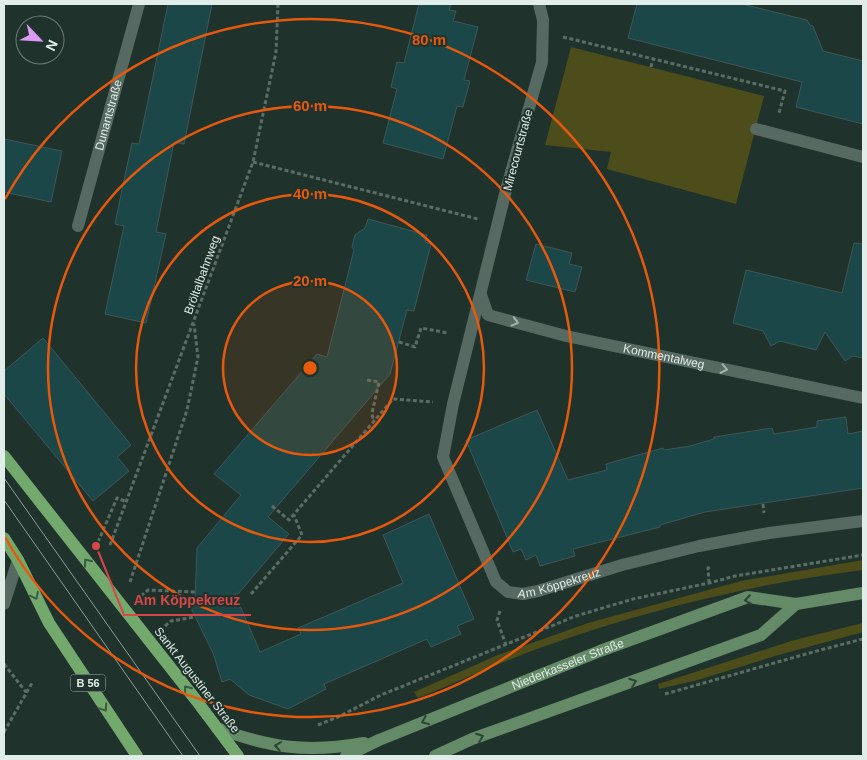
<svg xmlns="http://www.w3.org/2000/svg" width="867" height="760" font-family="Arial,sans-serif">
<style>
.green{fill:#4c4d1b}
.building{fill:#1b4748;stroke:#405758}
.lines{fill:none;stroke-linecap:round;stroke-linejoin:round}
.path{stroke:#5c6d66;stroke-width:3;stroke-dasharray:4 2.5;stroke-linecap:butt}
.service{stroke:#566a62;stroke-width:12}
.minor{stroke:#566a62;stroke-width:12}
.secondary{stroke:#648a67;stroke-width:12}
.primary{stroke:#73a96c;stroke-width:12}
.tram{stroke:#8d9c96;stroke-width:1}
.oneway{stroke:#a2b2ac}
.oneway2{stroke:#3c5c42}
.oneway3{stroke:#2d4437}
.ring{fill:none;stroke:#e8590c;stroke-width:2.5}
.labels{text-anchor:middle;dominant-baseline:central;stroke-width:4;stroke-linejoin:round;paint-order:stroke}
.shield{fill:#1f322b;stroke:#a7b5af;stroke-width:1}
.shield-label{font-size:11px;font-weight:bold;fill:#e1ede8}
.street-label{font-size:12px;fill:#e1ede8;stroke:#1f322b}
.centre{fill:#e8590c;stroke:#1f322b;stroke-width:2.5}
.ring-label{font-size:15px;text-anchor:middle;font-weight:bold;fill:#e8590c;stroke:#1f322b;stroke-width:4;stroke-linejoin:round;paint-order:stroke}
.leader{fill:none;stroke:#d84645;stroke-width:2}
.callout-dot{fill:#d84645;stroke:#1f322b;stroke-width:2}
.callout-label{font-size:14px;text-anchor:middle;font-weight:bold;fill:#d84645;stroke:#1f322b;stroke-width:4;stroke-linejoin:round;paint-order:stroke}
</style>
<rect width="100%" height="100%" fill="#1f322b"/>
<path class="green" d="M571,47L764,96L736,204L607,169L611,152L545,145Z
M863,560V570C752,584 642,611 537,649C497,664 458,682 418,698L414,692L498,655L588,623L741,581Z
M863,623V632L775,656L698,680L659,689L658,684L791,641Z"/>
<path class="building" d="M168,4H212L184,144L174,142L156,232L166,234L146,323L105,314L124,226L115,224L124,180L132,143L139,144Z
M419,4H451L449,10L456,11L453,21L478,27L464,80L470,81L463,107L457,106L443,159L383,143L397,89L391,87L397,62L404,63Z
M637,4H742L807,20L810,25L813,26L823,51L863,61V124L796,107L802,82L628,38Z
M4,139L62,151L51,202L4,192Z
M368,219L427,235L425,242L431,244L414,311L407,310L390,374L268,517L289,534L238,594H235L260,652L301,634L298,628L403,583L383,535L429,514L474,619L457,626L461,634L431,647L427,639L324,684L326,689L288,709L249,695L230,679L222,682L213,653L188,602L195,600L197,548L241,495L214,474L317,354L327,357L354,250L352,247L355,235L365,228Z
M854,243L863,244V358L853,356L845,361L825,332L816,350L780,341L771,346L763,331L733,323L746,270L842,293Z
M536,244L572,253L569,264L582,267L575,292L526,280Z
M43,338L131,445L117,457L129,471L93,501L4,394V371Z
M537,410L568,480L607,470L606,464L663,448L664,450L690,446L714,439V437L772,428L774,434L817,427V421L846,417L848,434L863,431V488L705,512L660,525V527L573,549L575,556L540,566L536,555L526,560L521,549L513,552L466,440Z"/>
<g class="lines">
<path class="path" d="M563,37L785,91L779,113
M651,67L653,59
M253,162L478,219
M399,342L415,347L421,328L448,333
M367,380L379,382L372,413L373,419
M763,504L764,513
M272,506L289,520L393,399L433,402
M98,542L117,498L127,502
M110,545L253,162L276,52L278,4
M130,582L187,410L198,357L194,324
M709,583L708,568L711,567
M251,594L302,535L294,515
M141,596L148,590L196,592
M500,611L497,620L506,645
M165,626L171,621L195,617
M4,664L26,692
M665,694L813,652L863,639
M318,725L338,717L381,695L576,616L633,599L709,583L735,576L863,555
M4,732L32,683"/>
<path class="service" d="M756,129L863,157"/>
<g class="minor">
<path id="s1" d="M539,4L543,20L542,62L506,190L453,404L443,457L496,582L508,592L523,594L538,591L622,565L699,546L769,533L863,521"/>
<path id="s2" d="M78,226L139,4"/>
<path id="s3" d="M481,295L488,315L566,336L863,398"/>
<path d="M4,604L18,560"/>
</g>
<g class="secondary">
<path d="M217,728C270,748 308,753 364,743"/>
<path id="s4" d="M346,756L379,740L600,651L748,597L796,604L863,593"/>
<path d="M435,756L472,739L761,635L796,604"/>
</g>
<path class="primary" d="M4,456L196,700L238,756
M4,538L18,560L49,623L137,756"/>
<path class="tram" d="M4,478L200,756
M4,500L183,756"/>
</g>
<defs><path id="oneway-chevron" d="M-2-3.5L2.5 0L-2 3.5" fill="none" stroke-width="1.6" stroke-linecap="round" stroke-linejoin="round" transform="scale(1.25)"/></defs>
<g class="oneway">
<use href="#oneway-chevron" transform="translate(515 322) rotate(15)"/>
<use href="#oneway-chevron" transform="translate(724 369) rotate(12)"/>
</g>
<g class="oneway2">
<use href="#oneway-chevron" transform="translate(87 562) rotate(-128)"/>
<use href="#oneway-chevron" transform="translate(35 596) rotate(64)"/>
<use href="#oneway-chevron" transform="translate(187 689) rotate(-129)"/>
<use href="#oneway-chevron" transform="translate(104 708) rotate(56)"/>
</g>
<g class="oneway3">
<use href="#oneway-chevron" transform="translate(748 600) rotate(172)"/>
<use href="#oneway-chevron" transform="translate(633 682) rotate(-20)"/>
<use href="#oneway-chevron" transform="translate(425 721) rotate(158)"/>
<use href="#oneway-chevron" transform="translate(480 737) rotate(-20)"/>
<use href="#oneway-chevron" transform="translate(278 746) rotate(-171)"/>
</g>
<circle cx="310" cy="368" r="87" fill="#e8590c" fill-opacity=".12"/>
<g class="ring">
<circle cx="310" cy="368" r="87"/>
<circle cx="310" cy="368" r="174"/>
<circle cx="310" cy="368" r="262"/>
<path d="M5 199A349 349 0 1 1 5 537"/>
</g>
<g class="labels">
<rect class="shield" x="70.5" y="674.5" width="35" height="17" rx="4"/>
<g class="shield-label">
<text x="88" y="683">B 56</text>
</g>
<g class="street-label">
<text stroke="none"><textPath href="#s2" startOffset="115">Dunantstraße</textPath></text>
<text transform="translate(518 150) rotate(-75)">Mirecourtstraße</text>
<text transform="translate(202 275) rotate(-70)">Bröltalbahnweg</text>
<text stroke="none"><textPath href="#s3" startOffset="202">Kommentalweg</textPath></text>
<text stroke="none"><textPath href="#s1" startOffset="670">Am Köppekreuz</textPath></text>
<text stroke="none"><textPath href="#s4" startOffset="240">Niederkasseler Straße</textPath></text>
<text transform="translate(197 680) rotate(52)">Sankt Augustiner Straße</text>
</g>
</g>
<circle cx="310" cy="368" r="8" class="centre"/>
<g class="ring-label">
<text x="429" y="45">80 m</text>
<text x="310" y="111">60 m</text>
<text x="310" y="199">40 m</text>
<text x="310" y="286">20 m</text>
</g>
<path class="leader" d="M96 546L124 615H251"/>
<circle class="callout-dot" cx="96" cy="546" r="5"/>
<g class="callout-label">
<text x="187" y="605">Am Köppekreuz</text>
</g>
<rect width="867" height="760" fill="none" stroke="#e1ede8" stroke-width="10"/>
<g transform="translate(40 40) rotate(115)"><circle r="24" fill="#1f322b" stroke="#6d7d77"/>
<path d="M0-4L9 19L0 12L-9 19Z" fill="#da9af6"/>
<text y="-8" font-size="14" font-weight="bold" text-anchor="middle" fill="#e1ede8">N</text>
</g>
</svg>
